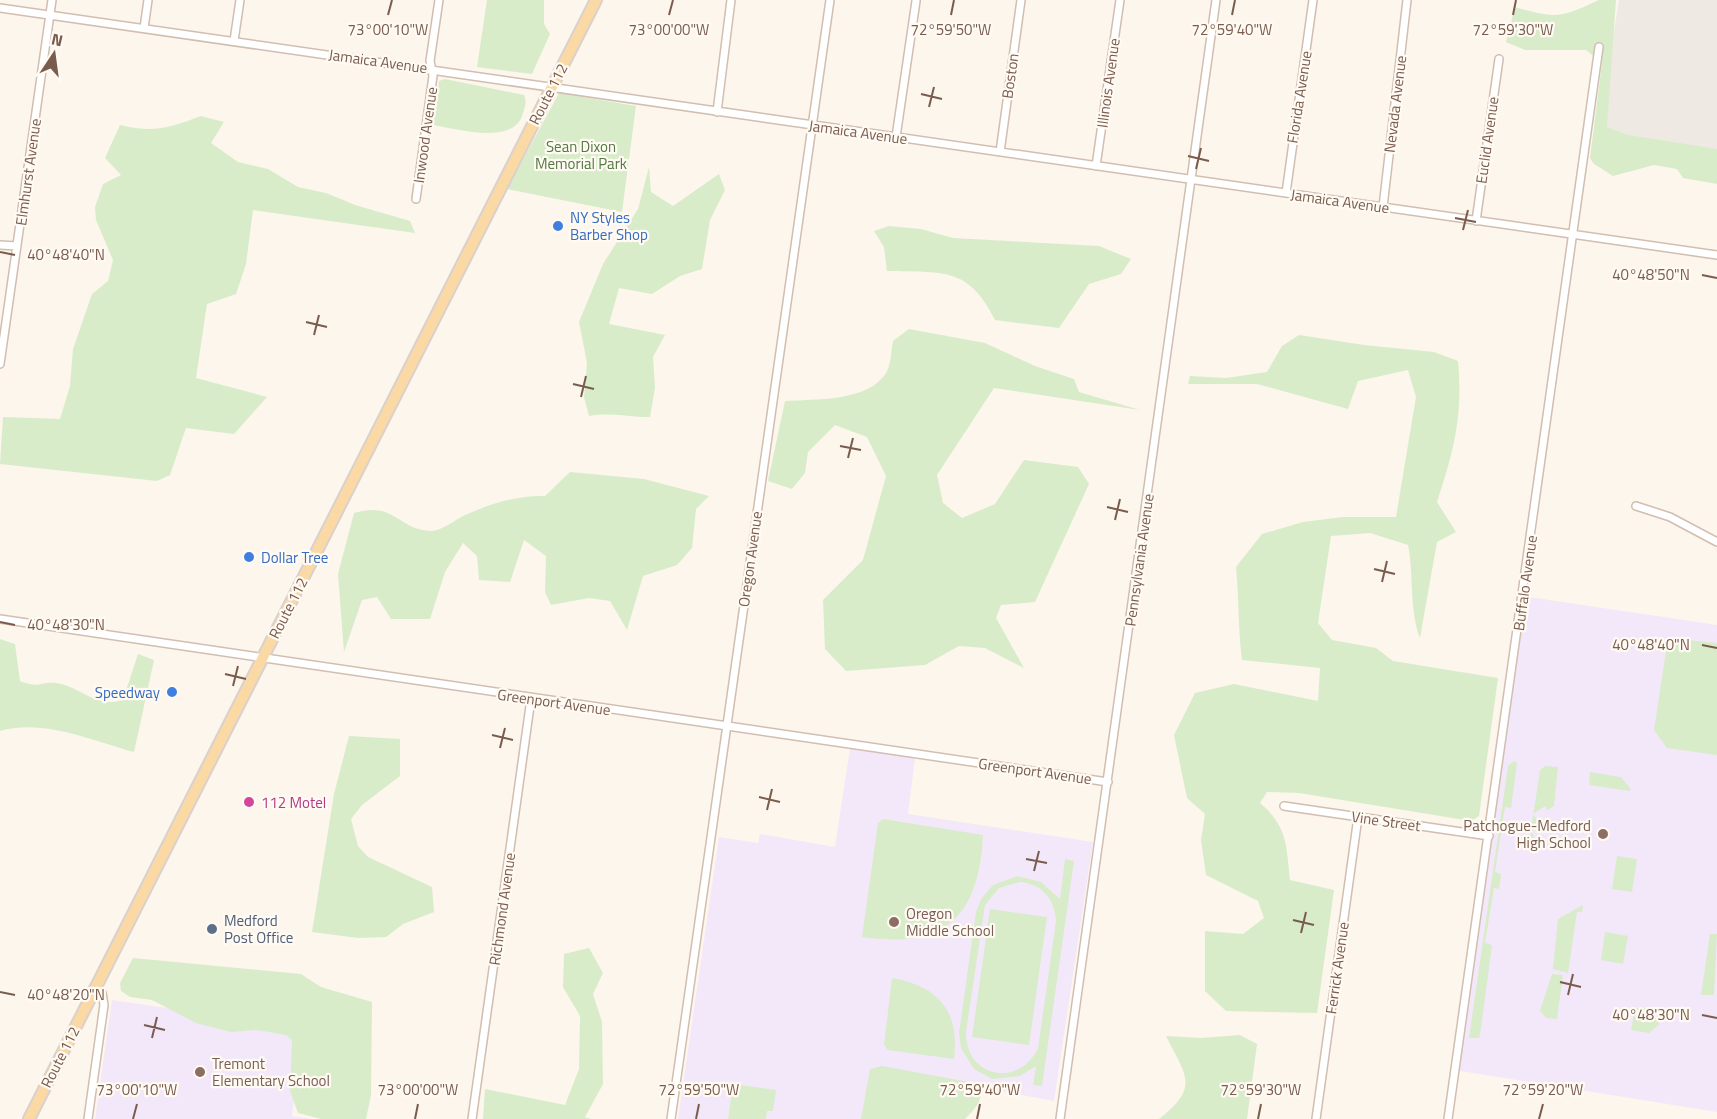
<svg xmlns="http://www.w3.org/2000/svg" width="1717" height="1119" font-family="'Titillium Web',sans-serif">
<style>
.industrial{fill:#efe9e4}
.education{fill:#f3e8fa}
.green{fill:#d8ecc9;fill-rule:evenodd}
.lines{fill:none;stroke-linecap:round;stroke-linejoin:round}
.minor-casing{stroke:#d1beb0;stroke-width:10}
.primary-casing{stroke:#dad1cd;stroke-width:14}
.minor{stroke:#fff;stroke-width:7}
.primary{stroke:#fbd9a5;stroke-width:10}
.ticks{fill:none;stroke:#7a5c4d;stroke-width:2}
.shop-dot{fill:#3f7fe0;stroke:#fffaf3;stroke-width:2}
.hotel-dot{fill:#d1479c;stroke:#fffaf3;stroke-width:2}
.education-dot{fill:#8d6e63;stroke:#fffaf3;stroke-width:2}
.service-dot{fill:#5c6f8a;stroke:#fffaf3;stroke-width:2}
.labels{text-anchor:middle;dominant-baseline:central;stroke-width:4.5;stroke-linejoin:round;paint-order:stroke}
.street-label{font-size:15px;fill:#7a5c4d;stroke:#fffaf3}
.park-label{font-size:15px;fill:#537a41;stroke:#fffaf3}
.shop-label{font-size:15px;fill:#366cbe;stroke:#fffaf3;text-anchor:start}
.hotel-label{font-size:15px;fill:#b23c85;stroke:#fffaf3;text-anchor:start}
.education-label{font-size:15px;fill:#785e54;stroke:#fffaf3;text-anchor:start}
.service-label{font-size:15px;fill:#4e5e75;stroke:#fffaf3;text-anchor:start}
.ticks-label{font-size:15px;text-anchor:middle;fill:#7a5c4d;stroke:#fffaf3;stroke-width:4.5;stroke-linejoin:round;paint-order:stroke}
</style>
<rect width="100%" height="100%" fill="#fdf6ec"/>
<path class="industrial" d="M1619,0H1717V161L1596,143Z"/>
<path class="education" d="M1523,596L1717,625V1112L1455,1070Z
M850,748L915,758L908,814L1093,842L1054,1101L875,1068L866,1119H678L719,837L758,843L760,834L835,847Z
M112,1000L304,1028L292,1116L312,1119H95Z"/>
<path class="green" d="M487,0H544V24L550,34L532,74L477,67Z
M1599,0H1616L1607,127L1628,135L1717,149V184L1683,178L1677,169L1654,165L1613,176L1594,164L1590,158L1602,63L1586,50H1525L1506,42L1515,7C1556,19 1560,18 1599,0Z
M445,79L524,95C527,102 525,106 523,113C515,146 458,129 433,125L439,81Z
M559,93L636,106L622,212L507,189Z
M201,116L224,122L211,143L238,162L268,169L298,187L326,193L355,205L410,221L415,233L253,210L246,264L236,294L207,304L196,378L267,397L234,434L186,428L170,475L157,481L0,464L3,417L60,419L70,386L73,349L92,294L108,281L113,260L96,220L95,207L103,184L121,175L105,158L120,125C154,133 169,128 201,116Z
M649,167L651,192L673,206L719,174L725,190L710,220L702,269L680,276L652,294L619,288L609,324L665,335L653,357L655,388L650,417C628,417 611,412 589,416L584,397L587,363L579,322L603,264L638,209Z
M889,226L921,229L953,238L1099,246L1131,259L1121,274L1089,284L1059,328L995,320C968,265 941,273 887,271L884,247L874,231Z
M909,329L985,343L1035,366L1074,379L1079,392L1140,410L994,388L937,475L943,503L962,518L995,504L1024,460L1078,467L1089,484L1035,602L1001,605L996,618L1024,668L985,648L959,646L925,665L846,671L825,649L823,600L863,560L886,476L867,437L835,425L808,452L805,473L792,489L768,481L785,401C815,399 868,402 886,373C891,366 891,350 893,341Z
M1299,335L1364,345L1434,352L1458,361C1463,416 1454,450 1437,502L1456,532L1437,542L1420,638C1409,609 1414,575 1408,545L1370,533L1331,536L1318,623L1332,640L1376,648L1393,661L1498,678L1479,816L1471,821L1299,793L1267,792L1260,803C1288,827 1286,845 1290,880L1334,890L1317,1013L1226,1011L1205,991V931L1243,934L1264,918L1258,901L1206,875L1201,840L1205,814L1187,798L1174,735L1195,693L1234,684L1318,701L1320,668L1242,660C1238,629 1239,598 1236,567L1262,534L1303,522L1343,517H1396L1416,397L1408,370L1358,381L1348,409L1257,384H1188L1190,376L1226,378L1267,372L1282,346Z
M570,472L644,479L709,496L696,509L692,548L677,565L643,576L627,630L610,601L589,598L551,605L545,592L546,556L524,540L510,582L479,580L477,556L463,543L445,572L430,619H391L377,597L362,600L344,652L338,574L354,513C395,501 396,529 431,531C441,531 455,520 465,515C490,504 518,495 545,496Z
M1668,638L1717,643V755L1667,748L1654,730Z
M0,639L15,644L20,681C41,689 40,681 56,683C80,686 96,709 123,700L138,654L154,660L134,752C94,741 42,718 0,731Z
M349,736L400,739V776L362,805L351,819L358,846L368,857L432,887L434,912L403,924L386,937L358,938L312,932L334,794Z
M1514,761L1517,763L1511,808L1505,807L1495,872L1501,874L1499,889L1494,888L1485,943L1492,945L1480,1035L1479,1038H1469L1508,766Z
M1545,766L1558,767L1554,806L1548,810L1545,806L1533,814L1541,825L1531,832L1538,842L1531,846L1529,843L1540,770Z
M1590,772L1621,777L1630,788V791L1589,785Z
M883,819L983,835C979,918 944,949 862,937L878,823Z
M1617,856L1637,859L1632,892L1612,889Z
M1065,859L1074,861L1042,1086L1033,1085L1036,1066L1020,1076L992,1079L974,1069L961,1048L959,1033L976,912L981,899L993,885L1017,876L1041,882L1060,899ZM1020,882C1042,884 1055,899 1056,921L1038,1048C1019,1089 965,1077 966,1032L985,905L999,888Z
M1583,905L1582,912H1577L1568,973L1553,969L1558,919Z
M990,909L1047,917L1029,1045L972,1037Z
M1605,932L1628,936L1623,964L1601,960Z
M1710,934H1717L1714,995H1701Z
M589,948L603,973L593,994L602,1022L603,1084L585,1117L591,1119H483L485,1089L565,1105L579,1069L580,1016L563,987L564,954Z
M133,958L301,974L321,987L372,1002L371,1095L366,1119H321L298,1113L290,1091L292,1040L286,1035L257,1030L231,1032L196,1023L152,1000L130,997L121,991L120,983Z
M1552,974L1563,975L1557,1019L1546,1018L1540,1011Z
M892,978C939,986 960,1012 954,1059L888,1050L884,1045Z
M1635,1008H1648L1660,1024L1649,1033L1631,1030Z
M1240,1035L1257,1044L1247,1119H1159C1200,1087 1186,1076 1166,1036L1201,1038Z
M882,1066L980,1084C984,1100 976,1108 965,1119H861L870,1069Z
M733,1084L776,1090L773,1111H767L766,1119H728Z"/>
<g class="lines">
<defs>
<path id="minor" d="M0,8L1717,255
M144,28L148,0
M234,41L240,0
M717,112L731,0
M896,137L916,1
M1000,152L1021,0
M1096,166L1120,0
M1286,193L1313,0
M416,199L433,76L430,61L439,0
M1383,207L1407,0
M1476,221L1499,59
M0,245L17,246
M0,364L52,0
M1636,506L1670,517L1717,542
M0,619L1108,782
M1284,806L1489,836
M88,1119L104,1005L102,993L96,986
M472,1119L531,699
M671,1119L830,0
M1060,1119L1216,0
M1316,1119L1358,817
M1448,1119L1599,47"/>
<path id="primary" d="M29,1119L596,0"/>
</defs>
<use href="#minor" class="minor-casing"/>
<use href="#primary" class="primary-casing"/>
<use href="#minor" class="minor"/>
<use href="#primary" class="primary"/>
</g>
<path class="ticks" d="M388,15L392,0M669,15L673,0M951,15L954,0M1232,15L1235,0M1513,15L1516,0M921,94L942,99M929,107L934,87M1188,156L1209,161M1196,169L1201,148M1455,218L1476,222M1463,230L1468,210M0,252L15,255M1702,275L1717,278M306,322L327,327M314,335L319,315M573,384L594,389M581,397L586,376M840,446L861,450M848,458L853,438M1107,507L1128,512M1115,520L1120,499M1374,569L1395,574M1382,582L1387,561M0,622L15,625M1702,645L1717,648M225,674L246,679M233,686L238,666M492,735L513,740M500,748L505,728M759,797L780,802M767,810L772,789M1026,859L1047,863M1034,871L1039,851M1293,920L1314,925M1301,933L1306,912M1560,982L1581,987M0,992L15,995M1568,995L1573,974M1702,1015L1717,1018M144,1025L165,1030M152,1038L157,1017M133,1119L137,1104M415,1119L418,1104M696,1119L699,1104M977,1119L980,1104M1258,1119L1261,1104M1539,1119L1543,1104"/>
<g class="shop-dot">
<circle cx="558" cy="226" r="6"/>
<circle cx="249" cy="557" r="6"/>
<circle cx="172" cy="692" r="6"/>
</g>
<circle class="hotel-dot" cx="249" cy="802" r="6"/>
<g class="education-dot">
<circle cx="1603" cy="834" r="6"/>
<circle cx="894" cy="922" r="6"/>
<circle cx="200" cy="1072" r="6"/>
</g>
<circle class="service-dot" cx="212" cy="929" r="6"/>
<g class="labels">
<g class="street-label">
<text transform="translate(378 61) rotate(8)">Jamaica Avenue</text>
<text transform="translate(1010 76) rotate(-82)">Boston</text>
<text transform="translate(1108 83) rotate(-82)">Illinois Avenue</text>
<text transform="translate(548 94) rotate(-63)">Route 112</text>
<text transform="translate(1299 97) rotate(-81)">Florida Avenue</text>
<text transform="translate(1395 104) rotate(-83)">Nevada Avenue</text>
<text transform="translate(858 132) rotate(8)">Jamaica Avenue</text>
<text transform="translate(425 135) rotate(-82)">Inwood Avenue</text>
<text transform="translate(1487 140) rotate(-82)">Euclid Avenue</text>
<text transform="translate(28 172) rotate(-82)">Elmhurst Avenue</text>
<text transform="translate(1340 201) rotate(8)">Jamaica Avenue</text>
<text transform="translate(750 559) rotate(-82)">Oregon Avenue</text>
<text transform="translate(1139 560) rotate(-82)">Pennsylvania Avenue</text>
<text transform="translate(1525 583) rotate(-82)">Buffalo Avenue</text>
<text transform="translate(288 608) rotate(-63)">Route 112</text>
<text transform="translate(554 702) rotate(8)">Greenport Avenue</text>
<text transform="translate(1035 771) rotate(8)">Greenport Avenue</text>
<text transform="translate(1386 821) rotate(8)">Vine Street</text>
<text transform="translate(502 909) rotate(-82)">Richmond Avenue</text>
<text transform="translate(1337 968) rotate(-82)">Ferrick Avenue</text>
<text transform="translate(60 1057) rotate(-63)">Route 112</text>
</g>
<g class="park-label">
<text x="581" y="146">Sean Dixon<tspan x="581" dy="17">Memorial Park</tspan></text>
</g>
<g class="shop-label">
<text x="570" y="217">NY Styles<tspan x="570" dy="17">Barber Shop</tspan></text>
<text x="261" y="557">Dollar Tree</text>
<text x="160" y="692" text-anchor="end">Speedway</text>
</g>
<g class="hotel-label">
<text x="261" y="802">112 Motel</text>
</g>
<g class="education-label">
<text x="1591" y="825" text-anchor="end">Patchogue-Medford<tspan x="1591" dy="17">High School</tspan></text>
<text x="906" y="913">Oregon<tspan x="906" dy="17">Middle School</tspan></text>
<text x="212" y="1063">Tremont<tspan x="212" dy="17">Elementary School</tspan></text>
</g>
<g class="service-label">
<text x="224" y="920">Medford<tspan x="224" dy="17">Post Office</tspan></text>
</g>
</g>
<g class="ticks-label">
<text x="388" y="35">73°00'10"W</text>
<text x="669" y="35">73°00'00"W</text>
<text x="951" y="35">72°59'50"W</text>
<text x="1232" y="35">72°59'40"W</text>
<text x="1513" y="35">72°59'30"W</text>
<text x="66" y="260">40°48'40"N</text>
<text x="1651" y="280">40°48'50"N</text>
<text x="66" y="630">40°48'30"N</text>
<text x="1651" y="650">40°48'40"N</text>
<text x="66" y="1000">40°48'20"N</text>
<text x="1651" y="1020">40°48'30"N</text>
<text x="137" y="1095">73°00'10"W</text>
<text x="418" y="1095">73°00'00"W</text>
<text x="699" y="1095">72°59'50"W</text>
<text x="980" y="1095">72°59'40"W</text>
<text x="1261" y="1095">72°59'30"W</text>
<text x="1543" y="1095">72°59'20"W</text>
</g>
<g transform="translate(54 54) rotate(13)" stroke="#fffaf3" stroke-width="4.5" paint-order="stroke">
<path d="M0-4.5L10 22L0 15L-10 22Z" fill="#7a5c4d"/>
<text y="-9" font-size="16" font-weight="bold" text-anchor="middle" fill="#7a5c4d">N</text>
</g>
</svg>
